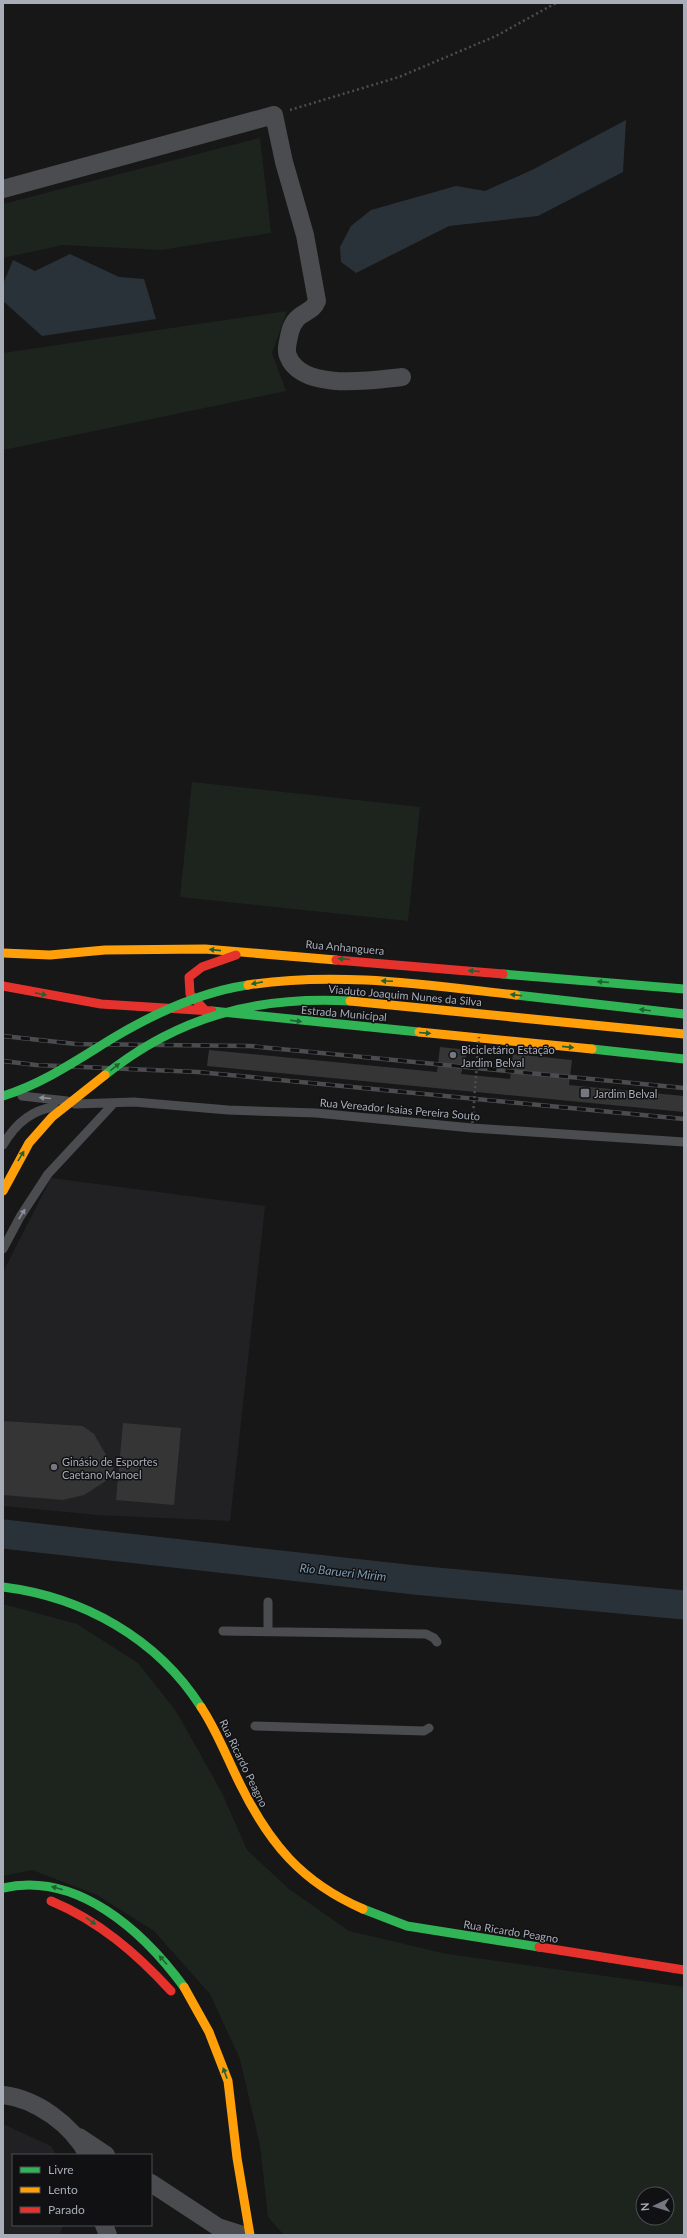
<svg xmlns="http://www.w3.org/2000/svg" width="687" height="2238" font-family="Lato,sans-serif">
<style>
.built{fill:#212123}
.green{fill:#1d241e;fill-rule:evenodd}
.water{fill:#2a3239}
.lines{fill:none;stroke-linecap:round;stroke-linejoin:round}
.river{stroke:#2a3239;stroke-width:29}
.building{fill:#353536}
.path{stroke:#4d4e52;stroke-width:2.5;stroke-dasharray:2 3;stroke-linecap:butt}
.lane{stroke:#4b4c50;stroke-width:9}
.street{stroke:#4b4c50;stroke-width:18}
.fast{stroke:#30b455;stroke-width:9}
.slow{stroke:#ff9f0a;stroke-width:9}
.jam{stroke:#e5322d;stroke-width:9}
.rail-casing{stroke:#4b4c4f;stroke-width:4.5}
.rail{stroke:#111113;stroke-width:3;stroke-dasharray:9;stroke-linecap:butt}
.path-bridge{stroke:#4d4e52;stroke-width:2.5;stroke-dasharray:2 3;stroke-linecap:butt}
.fast-bridge{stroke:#30b455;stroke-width:9}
.slow-bridge{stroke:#ff9f0a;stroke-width:9}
.oneway{fill:#206234}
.oneway2{fill:#8c9099}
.poi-dot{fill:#757880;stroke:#111113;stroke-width:1.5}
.labels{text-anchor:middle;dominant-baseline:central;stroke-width:3;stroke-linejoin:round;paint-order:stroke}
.street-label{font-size:11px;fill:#a8adb8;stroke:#111113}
.poi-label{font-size:11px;fill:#a8adb8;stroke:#111113;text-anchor:start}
.water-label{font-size:12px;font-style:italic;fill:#7f9bb3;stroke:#111113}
</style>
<rect width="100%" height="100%" fill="#171717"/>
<path class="built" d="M51,1178L265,1206L230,1521L97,1515L3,1506V1272Z
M3,2124L51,2146L56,2155H13V2225H63L60,2235H3Z"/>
<path class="green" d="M260,138L271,233L161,250L63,245L3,258V204Z
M287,311L272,353L286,391L3,450V353Z
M192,782L420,807L408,921L180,897Z
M3,1604L77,1624L138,1663L176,1711L222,1793L247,1850L289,1889L349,1931L447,1954L684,1987V2235H284L268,2217L260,2145L240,2059L210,1994L154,1931L97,1895L32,1870L3,1876ZM643,2194H667V2218H643Z"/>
<path class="water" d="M626,120L623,172L538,216L449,226L356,273L341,262L340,247L351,226L371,210L456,186L485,191L534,169Z
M70,254L119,277L144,279L156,319L42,336L3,301V284L13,260L35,271Z"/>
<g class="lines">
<path class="river" d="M3,1534L415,1580L684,1605"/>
</g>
<path class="building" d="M440,1047L468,1050L461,1074L510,1079L513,1054L572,1060L569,1085L684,1096V1112L207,1066L209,1050L437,1072Z
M3,1421L83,1426L94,1434L117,1474L84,1495L63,1500L3,1495Z
M123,1423L181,1428L174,1505L116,1500Z"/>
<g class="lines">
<path class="path" d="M290,110L399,77L496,36L556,3"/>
<path class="lane" d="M22,1096L67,1101
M75,1104L134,1102L228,1110L316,1113L472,1128L684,1142
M3,1145C14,1126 31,1110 54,1107
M3,1249L20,1217L48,1174L114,1103
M268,1630V1602
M223,1631L426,1634L434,1638L437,1642
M255,1726L424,1731L429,1728"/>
<path class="street" d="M3,189L274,115L284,162L305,235L317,301C312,315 296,310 290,332C289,338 285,349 288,356C302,392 373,380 402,377
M3,2095C37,2099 72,2125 88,2155
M79,2137L106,2155
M151,2183L218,2227L243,2235
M104,2225L108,2235"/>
<path class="fast" d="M503,974L684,989
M212,1011L419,1032
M592,1049L684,1059
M3,1587C83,1597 157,1638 201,1707
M3,1888C77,1871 143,1931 184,1987
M363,1909L407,1926L539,1947"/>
<path class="slow" d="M3,953L50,955L105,950L205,949L336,960
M419,1032L592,1049
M201,1707C217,1731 227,1758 240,1784C269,1843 301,1882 363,1909
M184,1987L209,2032L228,2081L237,2158L250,2235"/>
<path class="jam" d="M336,960L503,974
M3,986L101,1004L212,1011
M205,1010L190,994L189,977L202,967L236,955
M51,1901C99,1921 136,1953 171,1991
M539,1947L684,1970"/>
<defs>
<path id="rail" d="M3,1036L76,1044L250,1046L684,1088
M3,1061L36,1065L198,1072L684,1119"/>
</defs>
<use href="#rail" class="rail-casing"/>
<use href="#rail" class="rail"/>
<path class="path-bridge" d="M472,1128L479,1037"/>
<path class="fast-bridge" d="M516,995L684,1014
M105,1075C179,1016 257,996 350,1001
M3,1096C44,1083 77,1060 113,1038C155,1013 200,992 248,985"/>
<path class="slow-bridge" d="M248,985C338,971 427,985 516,995
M350,1001L684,1034
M3,1191L29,1143L52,1117L105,1075"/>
</g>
<defs><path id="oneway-solid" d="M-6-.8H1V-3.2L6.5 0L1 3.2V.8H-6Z"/></defs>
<g class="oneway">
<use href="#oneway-solid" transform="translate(215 950) rotate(-174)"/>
<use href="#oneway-solid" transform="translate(344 959) rotate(-175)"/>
<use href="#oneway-solid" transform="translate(474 971) rotate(-175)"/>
<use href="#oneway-solid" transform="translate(387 981) rotate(-177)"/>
<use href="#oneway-solid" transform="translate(603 982) rotate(-175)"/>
<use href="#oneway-solid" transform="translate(257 983) rotate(169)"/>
<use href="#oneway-solid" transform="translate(41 994) rotate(11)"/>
<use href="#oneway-solid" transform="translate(516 995) rotate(-173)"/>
<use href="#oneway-solid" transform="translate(645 1010) rotate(-173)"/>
<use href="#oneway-solid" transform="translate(296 1021) rotate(7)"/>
<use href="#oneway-solid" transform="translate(425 1033) rotate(5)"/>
<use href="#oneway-solid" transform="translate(568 1047) rotate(6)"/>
<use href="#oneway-solid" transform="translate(115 1067) rotate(-37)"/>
<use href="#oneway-solid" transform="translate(21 1156) rotate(-59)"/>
<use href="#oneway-solid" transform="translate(57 1888) rotate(-164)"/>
<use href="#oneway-solid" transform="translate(91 1921) rotate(34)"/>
<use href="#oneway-solid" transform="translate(163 1960) rotate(-132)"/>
<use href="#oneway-solid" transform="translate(225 2073) rotate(-110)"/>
</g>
<g class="oneway2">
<use href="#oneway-solid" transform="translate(45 1098) rotate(-175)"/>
<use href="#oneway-solid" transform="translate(22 1214) rotate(-58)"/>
</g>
<g class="poi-dot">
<circle cx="453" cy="1055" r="4"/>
<rect x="580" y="1088" width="10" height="10" rx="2"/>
<circle cx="54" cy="1467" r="4"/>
</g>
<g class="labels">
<g class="street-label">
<text transform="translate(345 947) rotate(5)">Rua Anhanguera</text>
<text transform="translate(405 995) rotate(5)">Viaduto Joaquim Nunes da Silva</text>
<text transform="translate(344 1013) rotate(5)">Estrada Municipal</text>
<text transform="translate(400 1109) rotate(5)">Rua Vereador Isaias Pereira Souto</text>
<text transform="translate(244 1763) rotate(64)">Rua Ricardo Peagno</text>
<text transform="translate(511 1931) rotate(9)">Rua Ricardo Peagno</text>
</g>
<g class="poi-label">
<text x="461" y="1049">Bicicletário Estação<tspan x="461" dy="13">Jardim Belval</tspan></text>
<text x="594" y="1093">Jardim Belval</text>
<text x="62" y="1461">Ginásio de Esportes<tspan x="62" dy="13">Caetano Manoel</tspan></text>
</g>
<g class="water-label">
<text transform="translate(343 1572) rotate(6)">Rio Barueri Mirim</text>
</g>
</g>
<rect width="687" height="2238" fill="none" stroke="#a8adb8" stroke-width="8"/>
<rect x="12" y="2154" width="140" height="72" fill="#111113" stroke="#4d4f55"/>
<rect x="20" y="2167" width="20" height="6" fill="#30b455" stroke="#4d4f55"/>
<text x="48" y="2174" font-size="12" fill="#a8adb8">Livre</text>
<rect x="20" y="2187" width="20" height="6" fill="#ff9f0a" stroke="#4d4f55"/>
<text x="48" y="2194" font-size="12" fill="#a8adb8">Lento</text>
<rect x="20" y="2207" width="20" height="6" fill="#e5322d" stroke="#4d4f55"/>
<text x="48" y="2214" font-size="12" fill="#a8adb8">Parado</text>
<g transform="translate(655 2206) rotate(266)"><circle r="19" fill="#111113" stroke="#4d4f55"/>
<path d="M0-3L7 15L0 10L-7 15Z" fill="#757880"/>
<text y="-6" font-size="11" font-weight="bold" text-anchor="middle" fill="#a8adb8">N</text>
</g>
</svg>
